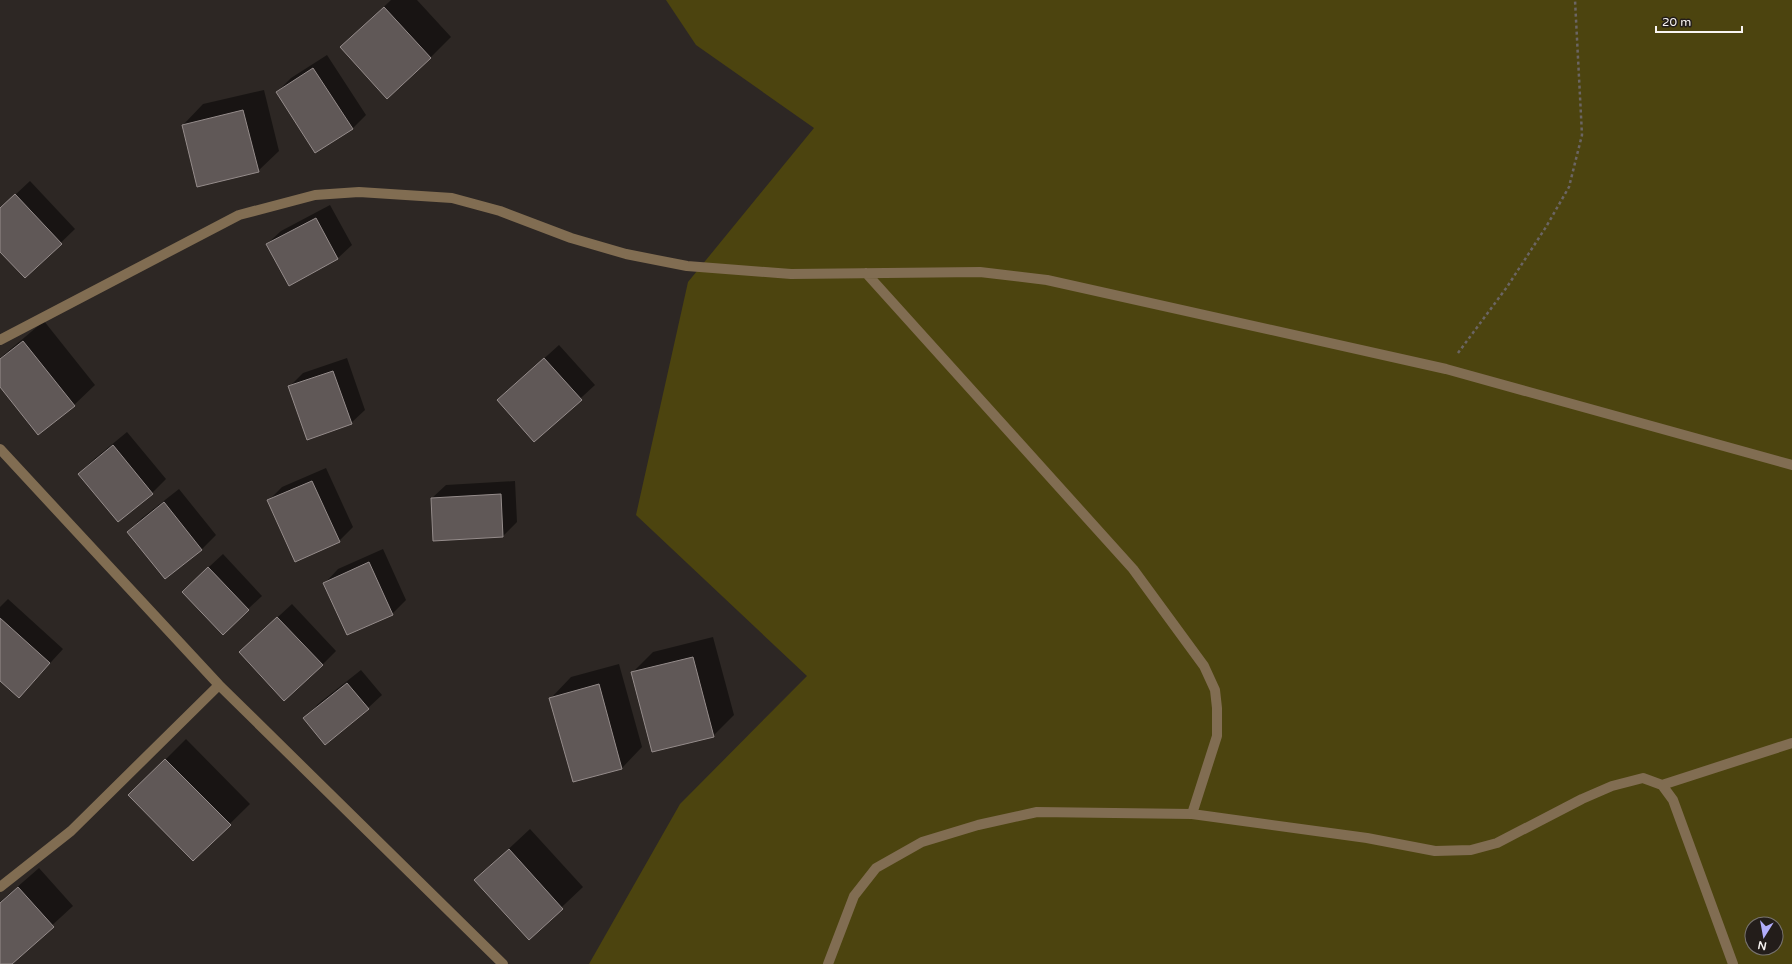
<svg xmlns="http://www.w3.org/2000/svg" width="1792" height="964" font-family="'Varela Round',sans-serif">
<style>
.green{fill:#4c440f;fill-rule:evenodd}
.shadow{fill:#0007}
.building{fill:#605857;stroke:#958c8b}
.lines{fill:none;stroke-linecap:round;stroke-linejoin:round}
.path{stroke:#6b6563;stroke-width:2.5;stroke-dasharray:3 3;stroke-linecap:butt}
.minor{stroke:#816d52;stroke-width:10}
</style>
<rect width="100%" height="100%" fill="#2d2724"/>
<path class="green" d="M666,0H1792V964H589L680,804L807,676L636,515L688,282L814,128L696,45ZM1752,924H1776V948H1752Z"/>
<path class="shadow" d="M391,0H417L451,37L430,58L342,47Z
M327,55L366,115L352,129L277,92L291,78Z
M264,90L279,151L258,171L183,125L203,104Z
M30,181L75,229L25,277L0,250V209Z
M330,205L352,245L338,258L289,284L267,244L281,231Z
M44,321L95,385L74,405L38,433L0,386V358Z
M559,345L595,385L534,441L498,400Z
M347,358L365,410L351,423L289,387L303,373Z
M127,432L166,479L152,493L118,521L79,474L93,460Z
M326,468L353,527L339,541L268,501L282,487Z
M515,481L517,522L503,536L432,498L446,485Z
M179,489L216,535L202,549L166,578L128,532L142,518Z
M383,549L406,600L392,614L325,583L338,569Z
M223,554L262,596L248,609L197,578Z
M8,599L63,649L19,697L0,680V607Z
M292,604L336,651L322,665L240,652Z
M713,637L734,715L713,736L632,673L653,652Z
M619,664L642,747L622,768L574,781L551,698L571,677Z
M361,670L382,695L368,708L305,718L318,704Z
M186,739L250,804L193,860L130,795Z
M530,829L583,887L529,938L475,880Z
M39,868L73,906L10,964H0V902Z"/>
<path class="building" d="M384,7L431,58L387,99L340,47Z
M313,68L353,129L315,153L276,92Z
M243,110L259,172L197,187L182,125Z
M15,194L62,244L25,278L0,252V208Z
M316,218L338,259L289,286L266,244Z
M23,341L75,406L38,435L0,387V359Z
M544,358L582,400L534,442L497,400Z
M333,371L352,424L307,440L288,386Z
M113,445L153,494L118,522L78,474Z
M312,481L340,542L295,562L267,500Z
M501,494L503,537L433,541L431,498Z
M164,502L202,550L165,579L127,532Z
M369,562L393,615L347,635L323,583Z
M208,567L249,610L223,635L182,592Z
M277,617L323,665L284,701L239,652Z
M0,618L50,663L19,698L0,681Z
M693,657L714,737L652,752L631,672Z
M347,683L369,709L325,745L303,718Z
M599,684L622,769L573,782L549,698Z
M165,759L231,825L193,861L128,795Z
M509,849L563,909L529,940L474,880Z
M18,887L54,927L12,964H0V903Z"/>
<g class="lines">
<path class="path" d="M1458,353L1507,287L1546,227L1569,187L1582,135L1575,0"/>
<path class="minor" d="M866,273L1133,569L1204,666L1215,690L1217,708V736L1192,814
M0,340L239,215L315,195L359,192L452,198L500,211L571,238L626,254L687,266L791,274L980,272L1047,280L1446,369L1792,465
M0,449L219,685L503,964
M1662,785L1792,743
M0,887L71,831L219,685
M828,964L854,896L876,868L922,842L978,825L1037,812L1192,814L1367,838L1435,851L1471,850L1497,843L1582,799L1612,786L1643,778L1662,785L1673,800L1733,964"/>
</g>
<g transform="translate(1764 936) rotate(191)"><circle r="19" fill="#231d1a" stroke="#787370"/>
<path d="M0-3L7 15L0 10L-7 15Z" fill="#b2adfa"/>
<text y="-6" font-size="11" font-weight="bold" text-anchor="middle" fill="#f8f4f2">N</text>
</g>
<path d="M1656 26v6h86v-6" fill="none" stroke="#f8f4f2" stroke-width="2"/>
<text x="1662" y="26" font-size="12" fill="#f8f4f2" stroke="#231d1a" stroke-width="3" paint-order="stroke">20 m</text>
</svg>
